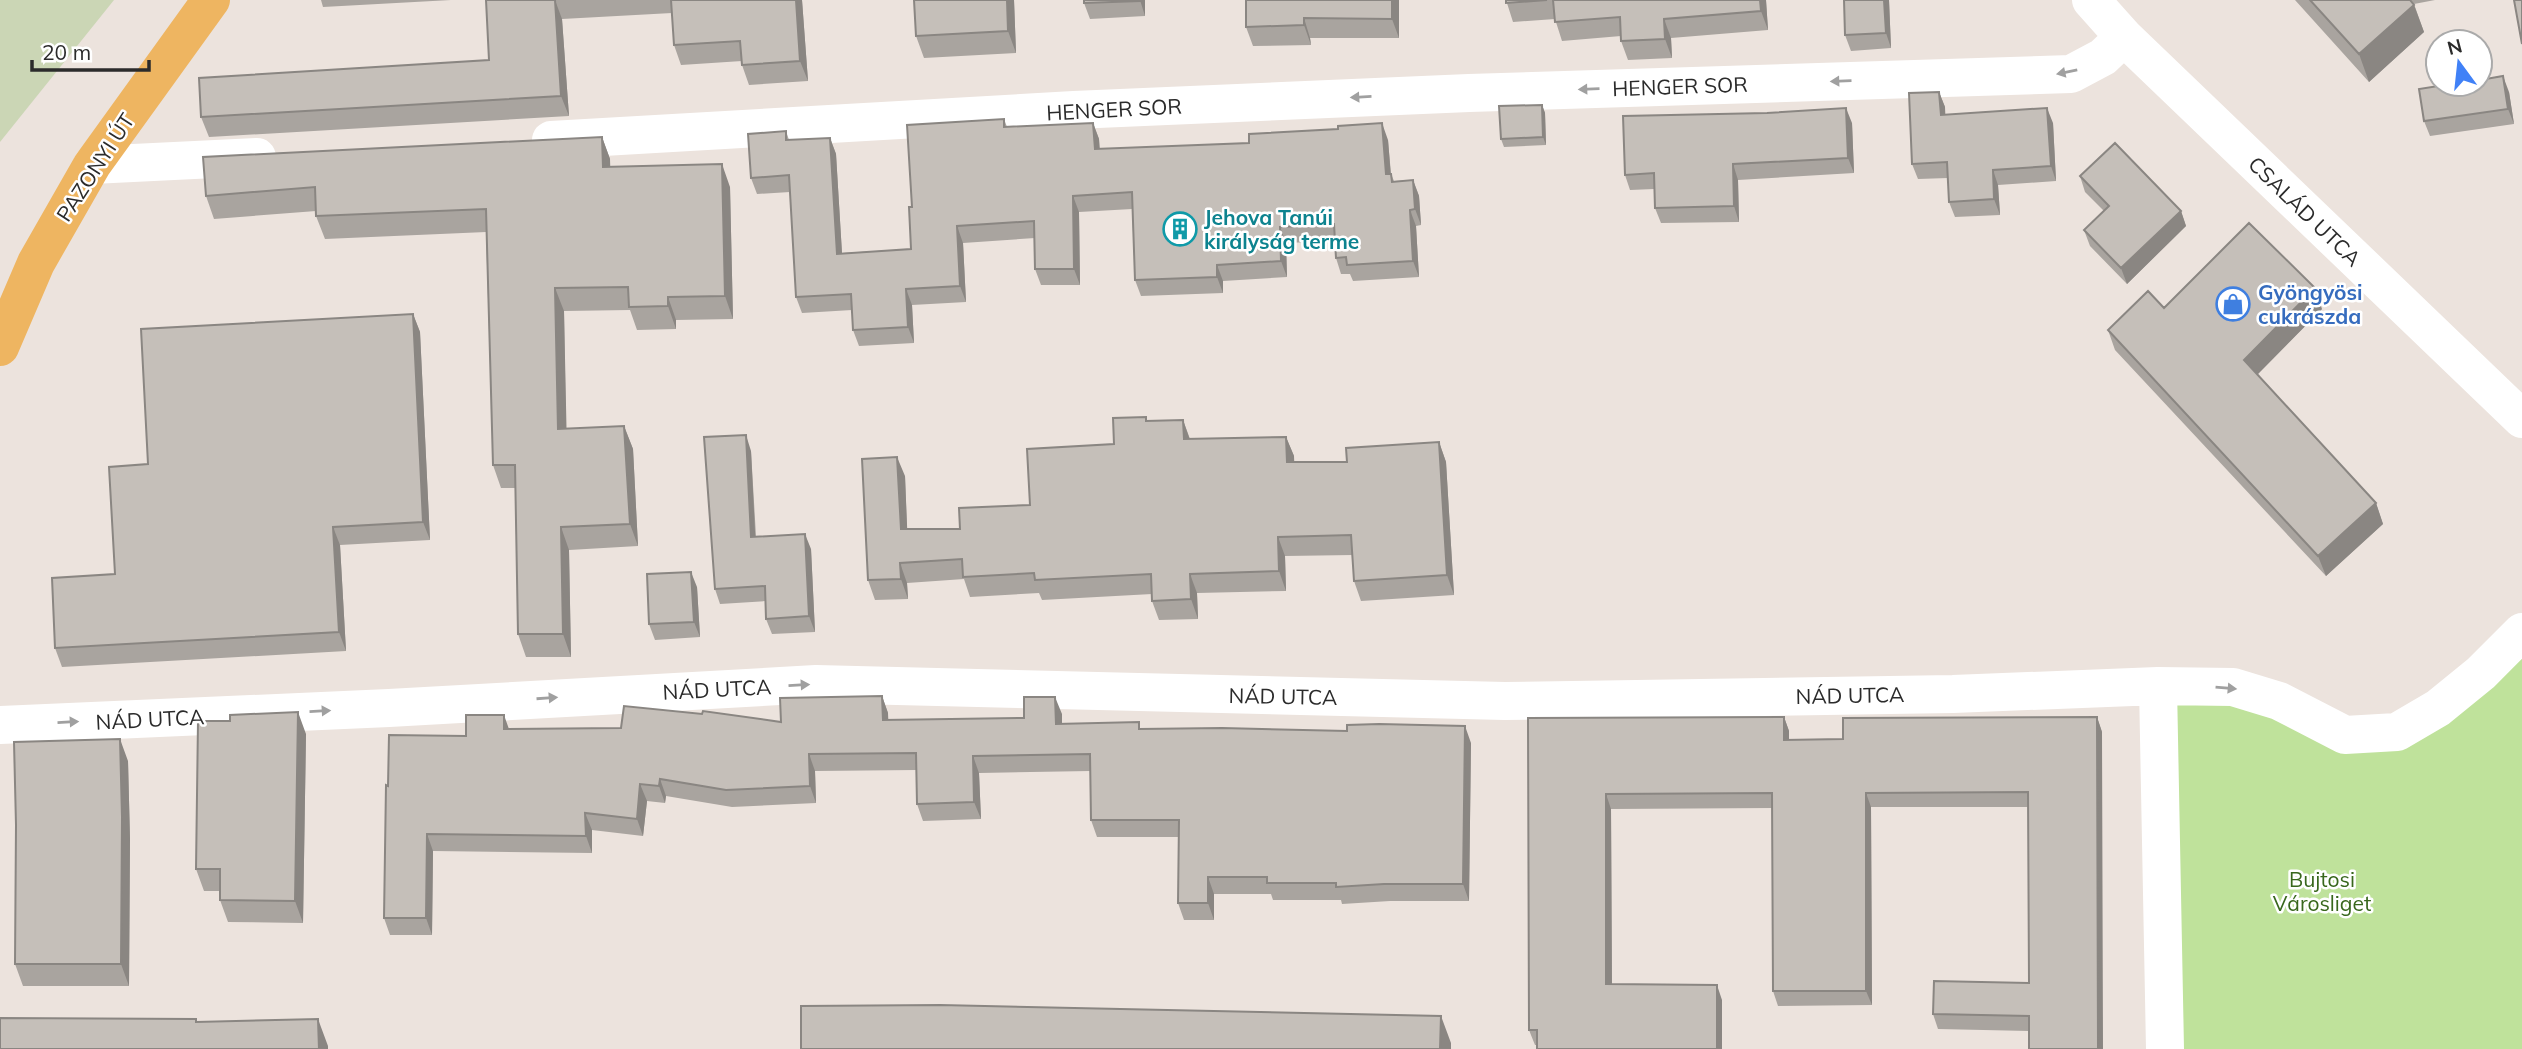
<svg xmlns="http://www.w3.org/2000/svg" width="2522" height="1049" font-family="Mulish,sans-serif">
<style>
.green{fill:#bfe29b}
.cemetery{fill:#cbd6b5}
.lines{fill:none;stroke-linecap:round;stroke-linejoin:round}
.minor{stroke:#fff;stroke-width:38}
.major{stroke:#eeb561;stroke-width:38}
.wall{fill:#a9a49f}
.shaded-wall{fill:#8a8682}
.building{fill:#c5bfb9;stroke:#8a8682;stroke-width:2}
.oneway{fill:#a0a0a0}
.labels{text-anchor:middle;dominant-baseline:central;stroke-width:5;stroke-linejoin:round;paint-order:stroke}
.street-label{font-size:21px;fill:#2b2b2b;stroke:#fff}
.culture-label{font-size:21px;font-weight:bold;fill:#0d838f;stroke:#fff;text-anchor:start}
.shop-label{font-size:21px;font-weight:bold;fill:#366cbe;stroke:#fff;text-anchor:start}
.park-label{font-size:21px;fill:#38671c;stroke:#fff}
</style>
<rect width="100%" height="100%" fill="#ece3dd"/>
<path class="green" d="M2522,632V1049H2165L2158,686L2397,732Z"/>
<path class="cemetery" d="M0,0H114L0,142Z"/>
<g class="lines">
<path class="minor" d="M2091,0L2124,37L2522,419
M551,140L1074,110L1469,93L2071,74L2103,57L2124,37
M92,165L257,157
M2158,686L2165,1049
M0,725L389,708L816,684L1505,701L1953,694L2158,686L2233,687L2279,701L2345,735L2397,732L2438,708L2481,673L2522,632"/>
<path class="major" d="M0,347L36,263L92,165L211,0"/>
</g>
<path class="wall" d="M321,0H451L323,7Z
M486,0H802L808,81L749,85L742,65V61L681,65L674,45L672,13L562,19L569,116L209,137L201,117L489,60Z
M1014,0L1016,53L924,58L916,36Z
M1145,0V16L1090,19L1084,3Z
M1399,0V38H1310L1311,45L1253,46L1246,27Z
M1506,0H1766L1768,30L1671,38L1672,58L1628,60L1621,41V36L1562,41L1555,19L1513,22Z
M1889,0L1891,48L1851,51L1845,35Z
M2295,0H2435L2414,4L2424,32L2369,82Z
M1939,92L1945,107V115L2053,123L2056,181L1998,185L2000,215L1955,217L1949,202L1948,178L1918,179L1912,164Z
M2509,92L2514,124L2430,136L2424,121Z
M1542,105L1545,113L1546,145L1504,147L1501,139Z
M1004,119L1007,127L1093,123L1099,139L1100,149L1388,140L1391,174L1394,181L1413,180L1419,196L1421,225L1416,226L1419,277L1353,281L1350,274H1341L1336,258L1334,241L1286,243L1287,277L1223,281V293L1141,296L1135,280L1132,209L1079,212L1080,285H1041L1035,269V238L963,243L966,302L912,305L914,343L859,346L853,330L852,310L802,313L796,297L790,192L757,194L751,178L786,131L789,140L830,138L836,154L842,253L911,249L912,207Z
M1852,123L1854,173L1738,180L1739,222L1661,223L1655,208L1654,189L1630,190L1625,175Z
M602,137L610,159V167L730,187L733,319L676,320V329L637,330L630,310L564,311L566,429L624,426L633,449L638,546L569,550L571,657H526L518,634L515,488H501L493,465L486,232L325,239L316,216V211L214,219L206,196Z
M2080,176L2181,211L2186,226L2127,284L2090,246L2084,230L2104,211L2085,192Z
M2164,308L2322,309L2257,375L2376,503L2383,524L2326,576L2115,350L2108,330Z
M413,314L420,332L430,540L340,545L346,651L62,667L55,648L115,574L148,464Z
M1183,420L1190,439L1286,437L1294,456V462H1347L1439,442L1446,462L1454,595L1361,601L1354,581L1353,555L1285,556L1286,591L1197,593L1198,619L1159,620L1152,601V594L1042,600L1039,593L970,597L964,579L907,583L908,599L875,600L868,580L905,476L907,529H960L1030,505L1114,444L1147,421Z
M751,451L756,536L811,549L815,632L772,634L766,619V601L720,604L715,589Z
M697,587L700,637L655,640L649,624Z
M882,696L888,713V720L1024,718L1062,714V724L1141,729L1471,743L1469,901H1390L1342,904L1341,900H1273L1271,894H1214V920H1184L1178,903L1179,837H1097L1091,820L1090,771L979,773L981,819L923,821L917,804L916,770L815,771L816,803L732,807L666,796L665,803L647,801L643,836L592,830V853L433,851L432,935H390L384,918L388,786L466,736L509,729L621,728L781,722Z
M1784,717L1789,731V740L1843,739L2097,717L2102,732L2029,1031L1938,1029L1933,1014L2029,983L2028,807H1871L1872,1005L1778,1006L1773,991L1772,808L1611,809L1612,984L1722,1000V1049H1537V1045H1535L1529,1030L1528,718Z
M230,721L306,734L303,923L228,922L220,900V891H204L196,869Z
M128,761L130,839L129,986H23L15,964Z"/>
<path class="shaded-wall" d="M555,0L562,19L569,116L561,96Z
M796,0H802L808,81L800,61Z
M1007,0H1014L1016,53L1008,31Z
M1140,0H1145V16Z
M1392,0H1399V38L1392,19Z
M1760,0H1766L1768,30L1761,11Z
M1884,0H1889L1891,48L1886,33Z
M2414,5L2424,32L2369,82L2359,54Z
M1304,18L1310,38L1311,45L1304,25Z
M1664,19L1671,38L1672,58L1665,39Z
M2503,76L2509,92L2514,124L2508,109Z
M1939,92L1945,107L1946,130L1941,115Z
M1542,105L1545,113L1546,145L1543,137Z
M1846,108L1852,123L1854,173L1848,158Z
M2047,108L2053,123L2056,181L2051,166Z
M1093,123L1099,139L1100,166L1095,149Z
M1382,123L1388,140L1392,190L1386,174Z
M602,137L610,159L611,190L603,167Z
M830,138L836,154L843,270L837,254Z
M722,164L730,187L733,319L725,296Z
M1733,164L1738,180L1739,222L1734,206Z
M1993,170L1998,185L2000,215L1994,199Z
M1413,180L1419,196L1421,225L1415,209Z
M1073,196L1079,212L1080,285L1074,269Z
M1410,210L1416,226L1419,277L1413,261Z
M2181,211L2186,226L2127,284L2121,268Z
M957,226L963,243L966,302L960,286Z
M1280,227L1286,243L1287,277L1281,261Z
M1217,265L1223,281V293L1217,277Z
M555,288L564,311L567,452L558,429Z
M2315,288L2322,309L2251,381L2244,360Z
M906,289L912,305L914,343L908,327Z
M668,297L676,320V329L668,306Z
M413,314L420,332L430,540L423,522Z
M1183,420L1190,440L1184,439Z
M624,426L633,449L638,546L630,524Z
M746,435L751,451L756,552L751,537Z
M1286,437L1294,456L1295,482L1287,462Z
M1439,442L1446,462L1454,595L1447,575Z
M897,457L905,476L908,549L901,529Z
M2376,503L2383,524L2326,576L2318,556Z
M333,527L340,545L346,651L339,632Z
M561,527L569,550L571,657L563,634Z
M805,534L811,549L815,632L809,616Z
M1278,537L1285,556L1286,591L1279,571Z
M900,563L907,583L908,599L901,579Z
M691,572L697,587L700,637L694,622Z
M1190,574L1197,593L1198,619L1191,599Z
M882,696L888,713L889,737L883,720Z
M1055,697L1062,714V741L1056,724Z
M298,712L306,734L303,923L295,901Z
M504,715L510,732L504,729Z
M1784,717L1789,731V754L1784,740Z
M2097,717L2102,732L2103,1049H2098Z
M1465,726L1471,743L1469,901L1463,884Z
M120,739L128,761L130,839L129,986L121,964Z
M809,754L815,771L816,803L810,786Z
M973,756L979,773L981,819L974,802Z
M660,779L666,796L665,803L659,786Z
M640,784L647,801L643,836L637,819Z
M1866,793L1871,807L1872,1005L1866,991Z
M1606,794L1611,809L1612,999L1606,984Z
M585,813L592,830V853L586,836Z
M427,834L433,851L432,935L426,918Z
M1208,877L1214,894V920L1208,903Z
M1717,985L1722,1000V1049H1717Z
M1441,1016L1451,1043V1049H1440Z
M318,1019L328,1046V1049H319Z"/>
<path class="building" d="M486,0H555L561,96L201,117L199,78L489,60Z
M671,0H796L800,61L742,65L740,41L674,45Z
M914,0H1007L1008,31L916,36Z
M1084,0H1140V1L1084,3Z
M1246,0H1392V19L1304,18V25L1246,27Z
M1506,0H1547L1506,3Z
M1553,0H1760L1761,11L1664,19L1665,39L1621,41L1620,17L1555,22Z
M1844,0H1884L1886,33L1845,35Z
M2310,0H2410L2414,5L2359,54Z
M2514,0H2522V44Z
M2503,76L2508,109L2424,121L2419,89L2451,84H2480V80Z
M1939,92L1941,115L2047,108L2051,166L1993,170L1994,199L1949,202L1947,162L1912,164L1909,93Z
M1542,105L1543,137L1501,139L1499,106Z
M1846,108L1848,158L1733,164L1734,206L1655,208L1654,173L1625,175L1623,116L1767,113Z
M1004,119V127L1093,123L1095,149L1249,143V134L1338,129V126L1382,123L1386,174H1391L1392,182L1413,180L1415,209L1410,210L1413,261L1347,265L1346,257L1336,258L1334,224L1280,227L1281,261L1217,265V277L1135,280L1132,192L1073,196L1074,269H1035L1034,221L957,226L960,286L906,289L908,327L853,330L851,294L796,297L789,175L751,178L748,134L786,131V140L830,138L837,254L911,249L909,207H912L907,125Z
M602,137L603,167L722,164L725,296L668,297V306L629,307L628,287L555,288L558,429L624,426L630,524L561,527L563,634H518L515,465H493L486,209L316,216L315,187L206,196L203,157Z
M2115,143L2181,211L2121,268L2084,230L2109,206L2080,176Z
M2249,223L2315,288L2244,360L2376,503L2318,556L2108,330L2148,291L2164,308Z
M413,314L423,522L333,527L339,632L55,648L52,578L115,574L109,467L148,464L141,329Z
M1146,417V421L1183,420L1184,439L1286,437L1287,462H1347L1346,448L1439,442L1447,575L1354,581L1351,535L1278,537L1279,571L1190,574L1191,599L1152,601L1151,574L1035,580L1034,573L963,577L962,559L900,563L901,579L868,580L862,459L897,457L901,529H960L959,508L1030,505L1027,449L1114,444L1113,418Z
M746,435L751,537L805,534L809,616L766,619L765,586L715,589L704,437Z
M691,572L694,622L649,624L647,574Z
M882,696L883,720L1024,718V697H1055L1056,724L1139,722V729L1222,728L1347,731V725L1379,724L1465,726L1463,884H1384L1336,887V883H1267V877H1208V903H1178L1179,820H1091L1090,754L973,756L974,802L917,804L916,753L809,754L810,786L726,790L660,779L659,786L640,784L637,819L585,813L586,836L427,834L426,918H384L386,785L388,786L389,735L466,736V715H504V729L621,728L624,706L702,714L703,711L781,722L780,698Z
M298,712L295,901L220,900V869H196L198,721H230V715Z
M1784,717V740L1843,739V718L2097,717L2098,1049H2029V1016L1933,1014L1934,981L2029,983L2028,792L1866,793V991H1773L1772,793L1606,794V984L1717,985V1049H1537V1030H1529L1528,718Z
M120,739L122,817L121,964H15L16,825L14,742Z
M940,1005L1441,1016L1440,1049H801V1006Z
M0,1018L196,1019V1022L318,1019L319,1049H0Z"/>
<defs><path id="oneway-solid" d="M-6-.8H1V-3.2L6.5 0L1 3.2V.8H-6Z" transform="scale(1.75)"/></defs>
<g class="oneway">
<use href="#oneway-solid" transform="translate(2067 72) rotate(168)"/>
<use href="#oneway-solid" transform="translate(1841 81) rotate(178)"/>
<use href="#oneway-solid" transform="translate(1589 89) rotate(178)"/>
<use href="#oneway-solid" transform="translate(1361 97) rotate(177)"/>
<use href="#oneway-solid" transform="translate(799 685) rotate(-3)"/>
<use href="#oneway-solid" transform="translate(2226 688) rotate(5)"/>
<use href="#oneway-solid" transform="translate(547 698) rotate(-4)"/>
<use href="#oneway-solid" transform="translate(320 711) rotate(-3)"/>
<use href="#oneway-solid" transform="translate(68 722) rotate(-3)"/>
</g>
<defs>
<symbol id="building-ring" viewBox="-11 -11 22 22"><circle r="9.5" fill="#fff" stroke="#0f9aa8" stroke-width="1.5"/><path d="M-4-6H4V6H1V3H-1V6H-4ZM-2.5-4.3h1.7v1.8h-1.7ZM.8-4.3h1.7v1.8H.8ZM-2.5-1h1.7V.8h-1.7ZM.8-1h1.7V.8H.8Z" fill="#0f9aa8"/></symbol>
<symbol id="shop-ring" viewBox="-11 -11 22 22"><circle r="9.5" fill="#fff" stroke="#3f7fe0" stroke-width="1.5"/><path d="M-5-2.5h2.3a2.7 3.5 0 0 1 5.4 0H5L5.5 6h-11ZM-1.5-2.5h3a1.5 2.3 0 0 0-3 0Z" fill="#3f7fe0"/></symbol>
</defs>
<g fill-rule="evenodd">
<use href="#building-ring" x="1161" y="210" width="38" height="38"/>
<use href="#shop-ring" x="2214" y="285" width="38" height="38"/>
</g>
<g class="labels">
<g class="street-label">
<text transform="translate(1680 86) rotate(-2)">HENGER SOR</text>
<text transform="translate(1114 109) rotate(-3)">HENGER SOR</text>
<text transform="translate(95 167) rotate(-57)">PAZONYI ÚT</text>
<text transform="translate(2305 211) rotate(44)">CSALÁD UTCA</text>
<text transform="translate(717 689) rotate(-3)">NÁD UTCA</text>
<text transform="translate(1850 695) rotate(-1)">NÁD UTCA</text>
<text transform="translate(1283 696) rotate(1)">NÁD UTCA</text>
<text transform="translate(150 719) rotate(-3)">NÁD UTCA</text>
</g>
<g class="culture-label">
<text x="1204" y="217">Jehova Tanúi<tspan x="1204" dy="24">királyság terme</tspan></text>
</g>
<g class="shop-label">
<text x="2258" y="292">Gyöngyösi<tspan x="2258" dy="24">cukrászda</tspan></text>
</g>
<g class="park-label">
<text x="2322" y="879">Bujtosi<tspan x="2322" dy="24">Városliget</tspan></text>
</g>
</g>
<g transform="translate(2459 63) rotate(345)"><circle r="33" fill="#ffffff" stroke="#aaaaaa" stroke-width="2"/>
<path d="M0-5L12 26L0 18L-12 26Z" fill="#4081f7"/>
<text y="-10" font-size="19" font-weight="bold" text-anchor="middle" fill="#2b2b2b">N</text>
</g>
<path d="M32 60v10h117v-10" fill="none" stroke="#2b2b2b" stroke-width="3.5"/>
<text x="42" y="60" font-size="21" fill="#2b2b2b" stroke="#ffffff" stroke-width="5" paint-order="stroke">20 m</text>
</svg>
